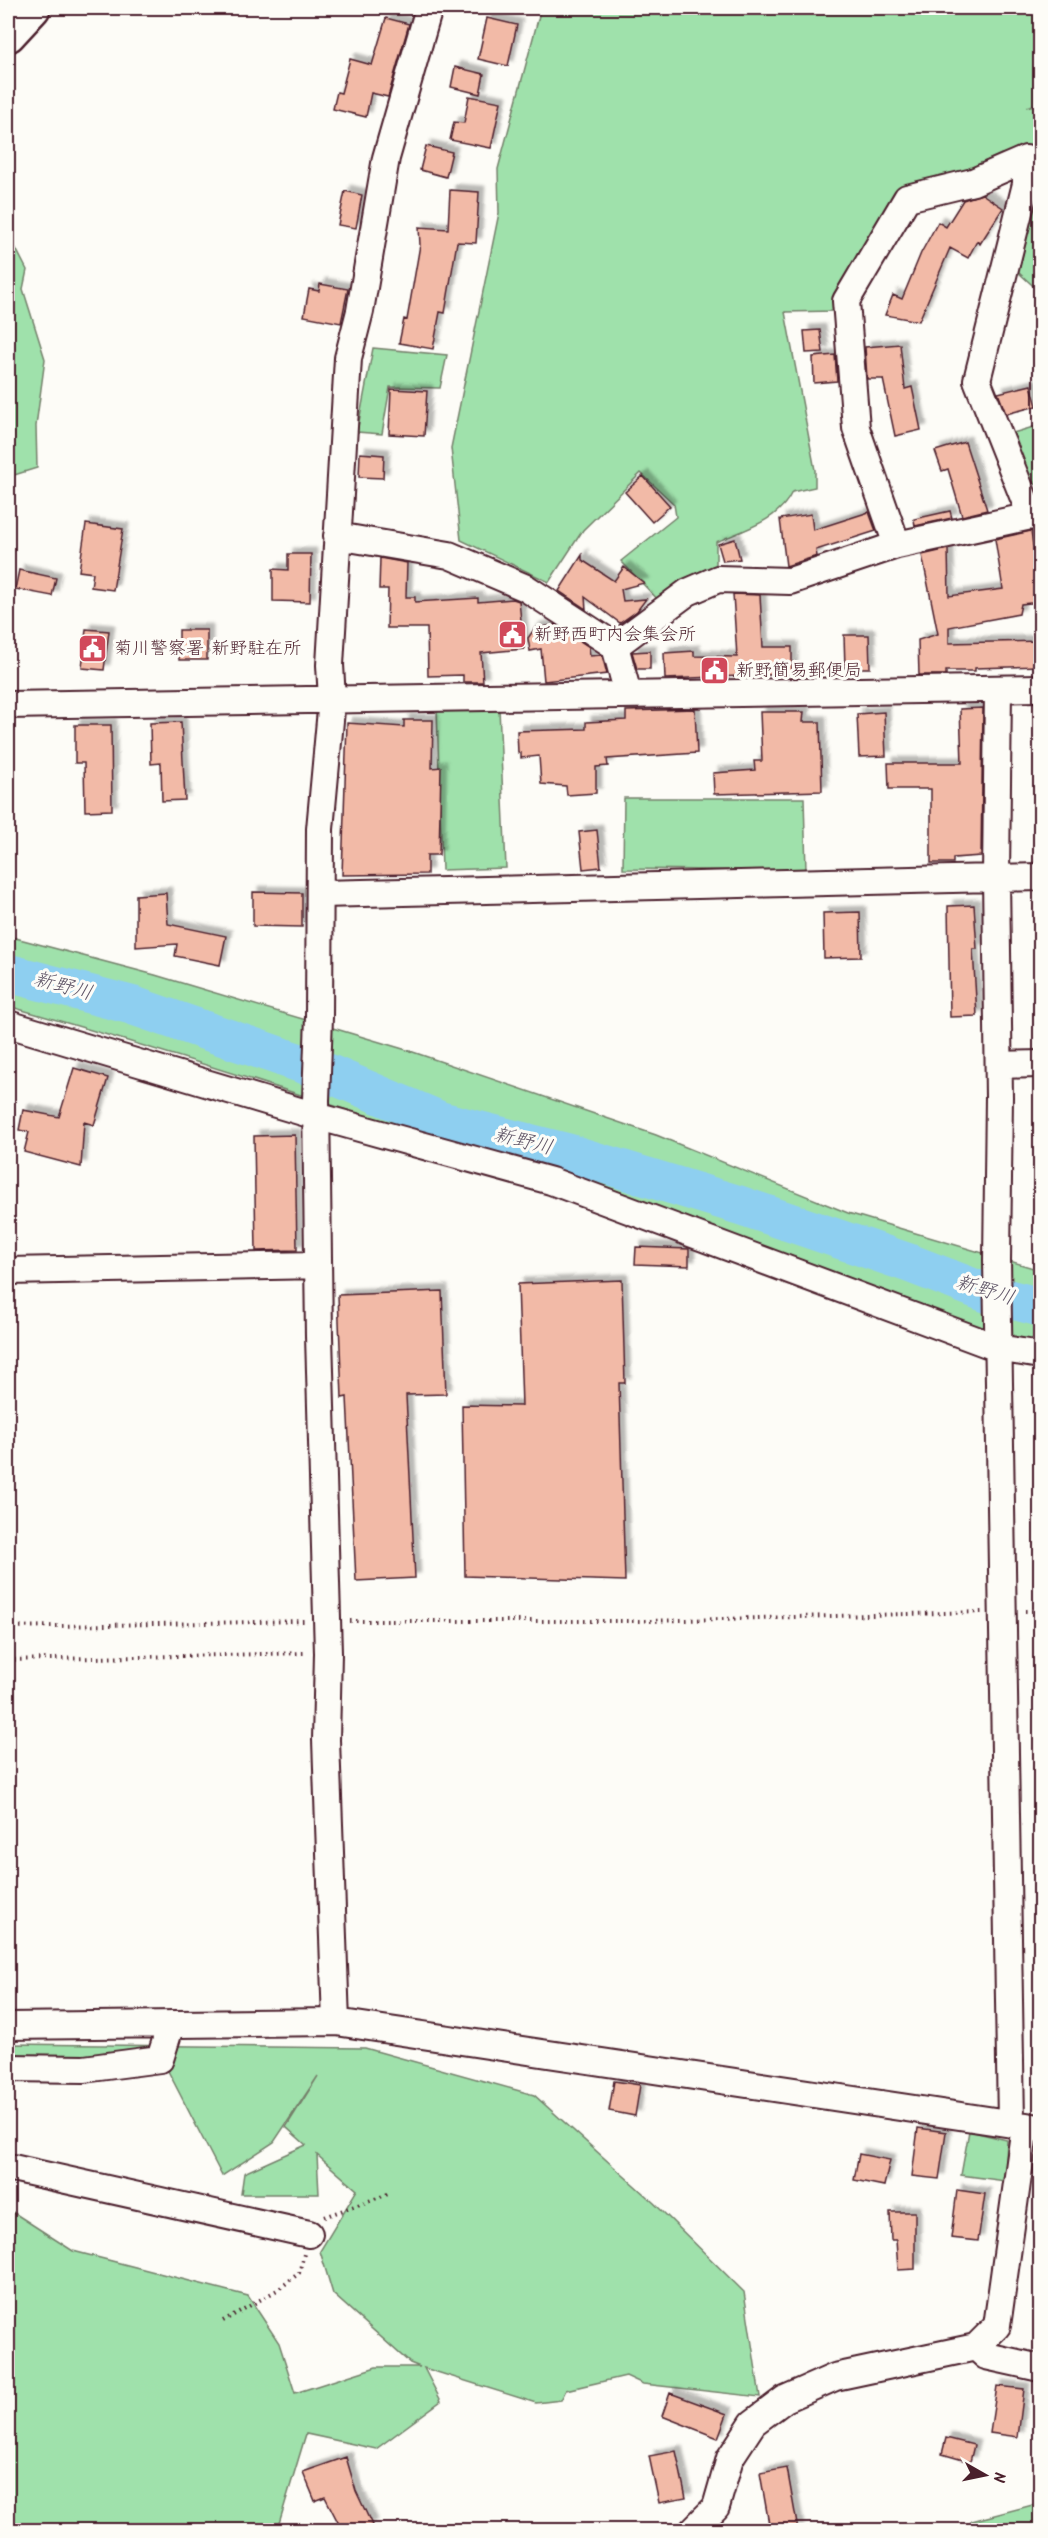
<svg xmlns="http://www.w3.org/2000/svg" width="1048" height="2538" font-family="Kalam,'Klee One',sans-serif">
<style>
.green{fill:#9fe1ab;stroke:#74806b;stroke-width:1.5}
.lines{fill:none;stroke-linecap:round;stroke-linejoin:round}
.river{stroke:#8ecff0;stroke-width:39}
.building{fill:#f2baa7;stroke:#4a1f2b;stroke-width:1.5;filter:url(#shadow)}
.minor-casing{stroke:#4a1f2b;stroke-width:30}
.major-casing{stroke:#4a1f2b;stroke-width:38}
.path{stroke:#4a1f2b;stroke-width:4;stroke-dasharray:1.5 4.5;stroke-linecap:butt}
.minor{stroke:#fdfcf7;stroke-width:26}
.major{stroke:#fdfcf7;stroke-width:33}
.labels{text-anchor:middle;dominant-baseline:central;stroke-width:6;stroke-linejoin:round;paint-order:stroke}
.poi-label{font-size:18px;fill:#4a1f2b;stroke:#fdfcf7;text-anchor:start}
.water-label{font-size:20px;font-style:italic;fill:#5e5466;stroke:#fdfcf7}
</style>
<defs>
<filter id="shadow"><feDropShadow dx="5.5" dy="-5.5" stdDeviation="1.5" flood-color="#0004"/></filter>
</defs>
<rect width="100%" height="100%" fill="#fdfcf7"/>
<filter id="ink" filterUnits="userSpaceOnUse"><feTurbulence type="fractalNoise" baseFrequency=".0167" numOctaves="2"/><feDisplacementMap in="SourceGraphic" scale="12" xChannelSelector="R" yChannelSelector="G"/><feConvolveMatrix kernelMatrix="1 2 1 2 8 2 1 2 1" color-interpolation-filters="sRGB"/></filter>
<g filter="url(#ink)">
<path class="green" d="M541,8H1040V103L1026,107L1040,104V147L1001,154L909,197L834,311L785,312L815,470V487L792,492C779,521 744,530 716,542V565L664,606L621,561L676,517L674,504L641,473L583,530L549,582L461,540L451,448L499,213L498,169Z
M1040,163V292L1019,273Z
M8,233L27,270L23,289L45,359L36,426L37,468L11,476L8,433Z
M373,348L447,355L440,388L390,387L382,434L357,432Z
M1040,425V488L1028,477L1013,433Z
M499,708L506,868L442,870L437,709Z
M624,798H804L806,871L623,869Z
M8,936L155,975L410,1051L656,1135L848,1213L1040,1270V1351C698,1230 357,1105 8,1006Z
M8,2044L365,2048L534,2095L654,2203L744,2292L760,2397L643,2384L626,2376L566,2390L561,2400L536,2403L424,2368L441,2401L376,2449L306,2434L277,2530H8V2209L73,2251L248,2296L279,2343L295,2393L376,2367H420L410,2363L333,2294L320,2251L357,2190L317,2155L319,2194H241L244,2173L306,2145L286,2127L318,2076L274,2142L222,2176L167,2069L8,2078Z
M969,2131L1007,2140L1005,2181L961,2175Z
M1040,2503V2530H964L972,2521Z"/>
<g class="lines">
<path class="river" d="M8,973L131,1005L323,1071L441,1121L568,1153L739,1205L909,1263L989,1294L1040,1307"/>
</g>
<path class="building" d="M386,18L409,24L388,97L371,93L366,117L333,109L337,92L341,93L350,59L372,65Z
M487,18L517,25L508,66L478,59Z
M455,67L484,74L480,94L451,87Z
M469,96L501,102L491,148L450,140L454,122L464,123Z
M426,146L452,152L446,177L420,170Z
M450,190L479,192L476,243L457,242L445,313L440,312L433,349L399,343L404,319L407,320L420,245L419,227L448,229Z
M345,191L362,195L356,228L338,225Z
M982,194L1003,208L980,244L977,241L968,258L950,248L919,321L885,315L893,295L902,299L921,253L938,222L946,227L963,200Z
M320,284L348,289L341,323L304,316L309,289L319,291Z
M820,330L823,352L806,353L804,331Z
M900,344L905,389L912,387L921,430L895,436L883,379H867L865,347Z
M835,355L837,381L814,383L813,357Z
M1031,385L1037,406L1006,414L998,393Z
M391,389L427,391L424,436L389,434Z
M965,442L987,510L962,516L948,469L942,471L935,451Z
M360,453L384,455L383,478L359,477Z
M643,476L670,506L652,522L625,492Z
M950,511L952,518L915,526L914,519Z
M869,512L876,531L816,550L817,556L786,566L780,519L811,514L813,530Z
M86,524L123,529L113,590L91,587L93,573L79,571Z
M1031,531L1033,545L1041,543V602L1021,604L1019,614L949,627V643L1041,641V666L975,668V671H946V675H919L918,640L938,634L922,555L948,549L949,596L1003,589L995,539Z
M735,539L740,559L723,561L718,544Z
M288,554H311L310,602L273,601V569L288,570Z
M582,555V560L614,581L624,567L644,583L621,589L623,601L646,599L637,611L620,623L585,597L586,609L559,591Z
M380,558L407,563L406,597H415V602L478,598V602L513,599L519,601L524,649L481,653L483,682H463V675L428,676L427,628H387L388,589H379Z
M19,570L56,578L52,596L15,589Z
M733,594L760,595L763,647H792V674L665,679L664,653L694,651V656L737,657Z
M556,625L589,647L590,656L602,655L607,674L544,681L541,649L530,651L528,638L535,628Z
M86,629L109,631L104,670L82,668Z
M179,630H207V660H179Z
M844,635H869L870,668H845Z
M650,651V669H637L632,652Z
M983,708L981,856L953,858V863H931V789H889L888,763H962L960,709Z
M695,709L697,753L607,759L608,766L596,767V793L567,795L566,786L541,784L539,756L521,758V753H518L517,731L586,729V722L626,720V711Z
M760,712H804L803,722H820L822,791L714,794L713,773L755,770L754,761H762Z
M884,712L886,756L859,757L857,714Z
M404,720H433L432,768L441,767L439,855H427V874L342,875L347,723L404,727Z
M181,722L185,800L162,801L161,763L151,764L150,723Z
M75,725H111L112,810L85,811L84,763H75Z
M597,830L601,867L583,869L579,832Z
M253,892L302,893V927L253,926Z
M166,893L168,924L226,936L220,965L175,956L177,944L136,947V895Z
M974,905L977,949H973L977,1016L950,1017L948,906Z
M860,912L861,957L824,958L823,913Z
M74,1068L108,1078L94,1125L84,1122L81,1167L24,1152L29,1132L19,1130L23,1110L59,1117Z
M295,1135L297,1250L256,1251L254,1136Z
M636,1247L689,1249V1266L635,1264Z
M622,1280L625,1383H619L625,1581L465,1576L462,1405L522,1406L518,1284Z
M442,1291L446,1394L406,1395L415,1578L356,1581L347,1397L342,1398L338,1295Z
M614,2081L640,2085L635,2116L609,2111Z
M918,2128L946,2132L939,2179L912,2176Z
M859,2154L890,2160L884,2186L854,2180Z
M957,2190L985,2194L978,2241L951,2238Z
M890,2212H915V2269L898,2270L896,2240H891Z
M997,2386L1024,2389L1018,2437L990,2433Z
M670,2393L727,2414L718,2438L662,2416Z
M946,2438L974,2445L970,2462L942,2454Z
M676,2451L686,2498L659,2503L649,2456Z
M346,2457L356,2491L372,2525L361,2530H342L325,2497L315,2501L303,2472Z
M787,2468L798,2530H770L760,2473Z"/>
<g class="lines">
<defs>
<path id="minor" d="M337,536L449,555L526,588L615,646L688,592L718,579L790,581L897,545L856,428L846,301L907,198L973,182L1026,159V184L977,380L1031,516L1040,518
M897,545L1031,516
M615,646L628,694
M998,689L996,878L999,1097L997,1260L1011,2123
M8,705L1040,688
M321,894L1040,877
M8,1024L316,1116L551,1181L998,1348L1040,1355
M999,1065L1040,1064
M8,1271L318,1265
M336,2022L326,1740L328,1653L319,1336L316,1100L319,1017L320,829L332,699L330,665L348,358L360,311L386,158L429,8
M8,2026L336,2022L1040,2128
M8,2068L84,2069L160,2059L171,2024
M8,2167L309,2234
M976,2347L986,2356L1040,2368
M693,2530L716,2507L730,2458L753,2423L785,2399L835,2377L976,2347L997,2326L1025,2126"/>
<path id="major" d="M8,35L33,8"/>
</defs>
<use href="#minor" class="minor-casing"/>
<use href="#major" class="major-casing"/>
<path class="path" d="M1025,1611H1040
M350,1621H647L982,1612
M8,1627L304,1621
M8,1660L307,1653
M324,2217L391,2193
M223,2321L279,2289L299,2273L304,2254"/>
<use href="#minor" class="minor"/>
<use href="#major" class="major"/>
</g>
</g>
<defs>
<symbol id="civic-square" viewBox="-11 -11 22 22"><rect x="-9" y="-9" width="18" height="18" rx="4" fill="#d1495b" stroke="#fdfcf7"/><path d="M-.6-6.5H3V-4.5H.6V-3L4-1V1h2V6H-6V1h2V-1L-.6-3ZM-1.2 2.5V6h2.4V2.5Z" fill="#fff"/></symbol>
</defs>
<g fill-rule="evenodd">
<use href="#civic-square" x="496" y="618" width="33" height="33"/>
<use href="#civic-square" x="76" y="632" width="33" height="33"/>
<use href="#civic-square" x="698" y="654" width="33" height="33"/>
</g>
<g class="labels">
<g class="poi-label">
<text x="534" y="635">新野西町内会集会所</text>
<text x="114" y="649">菊川警察署 新野駐在所</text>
<text x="736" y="671">新野簡易郵便局</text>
</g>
<g class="water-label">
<text transform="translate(63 987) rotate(15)">新野川</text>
<text transform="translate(523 1142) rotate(14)">新野川</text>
<text transform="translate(985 1291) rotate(17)">新野川</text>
</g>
</g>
<rect width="1048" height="2538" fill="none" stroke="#fdfcf7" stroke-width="30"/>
<rect x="15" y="15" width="1018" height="2508" fill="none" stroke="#4a1f2b" stroke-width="2" filter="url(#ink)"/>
<g transform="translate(985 2475) rotate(99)" stroke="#fdfcf7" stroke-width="4.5" paint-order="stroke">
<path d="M0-4.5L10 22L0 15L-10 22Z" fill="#4a1f2b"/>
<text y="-9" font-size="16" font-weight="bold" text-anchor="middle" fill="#4a1f2b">N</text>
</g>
</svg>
